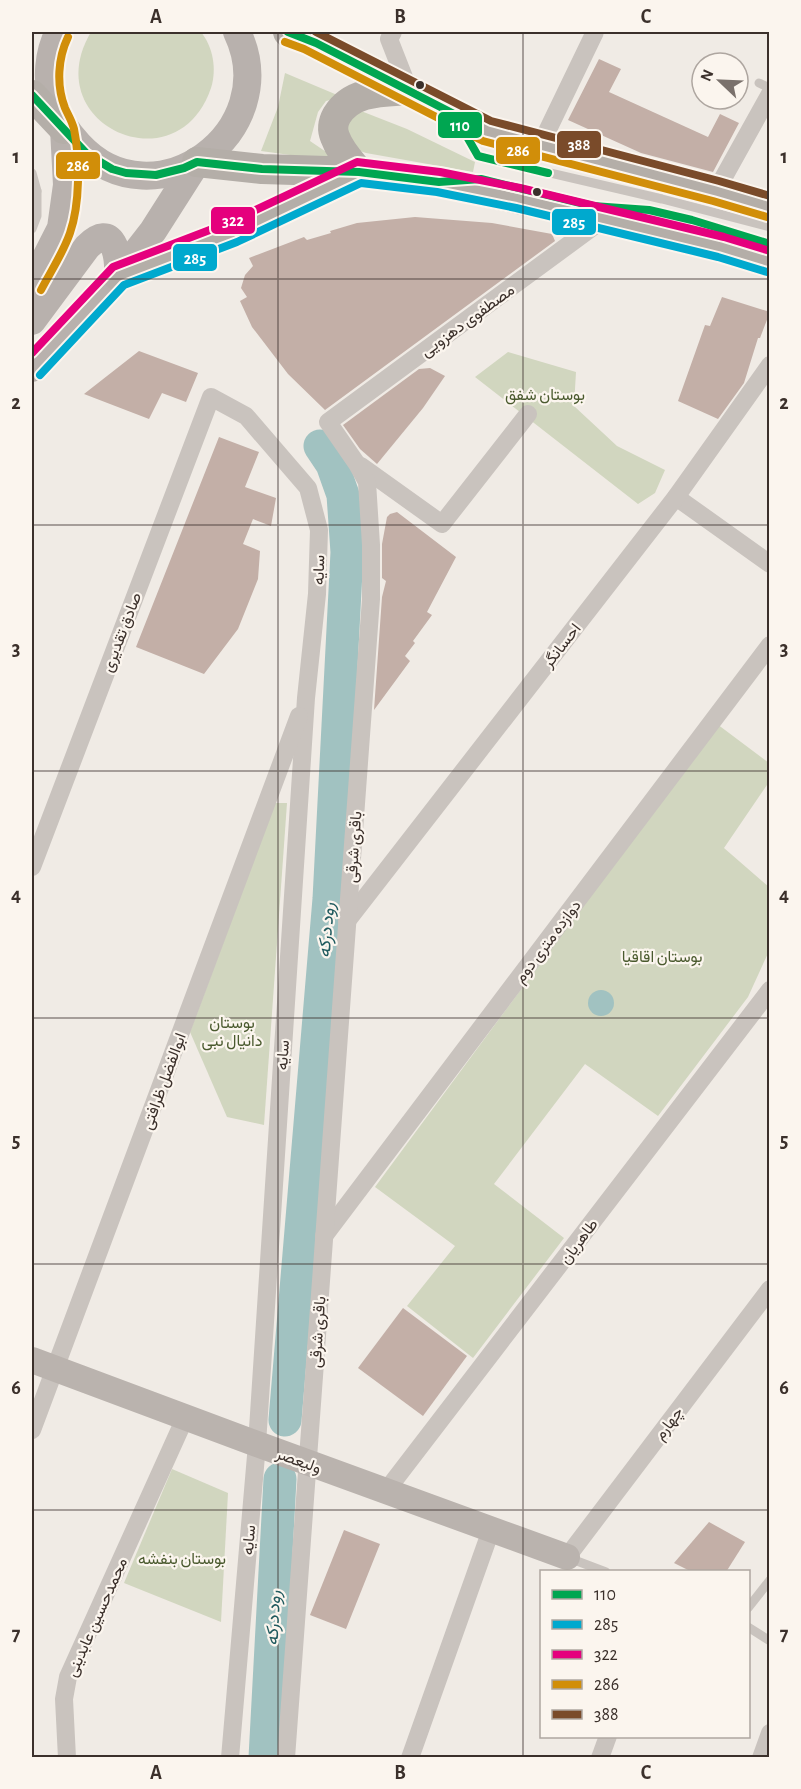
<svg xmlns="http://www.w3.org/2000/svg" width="801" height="1789" font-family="'Alegreya Sans',Vazirmatn,sans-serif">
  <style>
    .green { fill: #d1d6bf }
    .water { fill: #a1c2c1 }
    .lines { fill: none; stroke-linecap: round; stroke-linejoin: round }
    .river { stroke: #a1c2c1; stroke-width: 33 }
    .building { fill: #c3afa7 }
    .service { stroke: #c9c3be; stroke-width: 9 }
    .minor { stroke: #c9c3be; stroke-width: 18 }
    .secondary { stroke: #bab3ae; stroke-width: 26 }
    .primary { stroke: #b8b1ad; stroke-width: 28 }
    .trunk { stroke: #b4aea8; stroke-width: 30 }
    .bus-1-casing { stroke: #fbf5ee; stroke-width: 12 }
    .bus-2-casing { stroke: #fbf5ee; stroke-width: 12 }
    .bus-3-casing { stroke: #fbf5ee; stroke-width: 12 }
    .bus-4-casing { stroke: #fbf5ee; stroke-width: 12 }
    .bus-5-casing { stroke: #fbf5ee; stroke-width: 12 }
    .bus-1 { stroke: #00a651; stroke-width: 8 }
    .bus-2 { stroke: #00a9ce; stroke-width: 8 }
    .bus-3 { stroke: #e5007d; stroke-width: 8 }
    .bus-4 { stroke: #d18e09; stroke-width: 8 }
    .bus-5 { stroke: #7a4b2a; stroke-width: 8 }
    .grid { fill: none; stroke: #3b302b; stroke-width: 1.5; stroke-opacity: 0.55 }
    .bus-dot { fill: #3b302b; stroke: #fbf5ee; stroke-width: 2 }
    .labels { text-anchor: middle; stroke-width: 4.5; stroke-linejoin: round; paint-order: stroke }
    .street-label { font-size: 16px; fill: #3b302b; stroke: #fbf5ee }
    .park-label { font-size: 16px; fill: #4a5a2e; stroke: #fbf5ee }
    .water-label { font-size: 18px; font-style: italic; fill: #1f5a5e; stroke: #fbf5ee }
    .line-badge { stroke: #fbf5ee; stroke-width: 2 }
    .badge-label { font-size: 16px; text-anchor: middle; font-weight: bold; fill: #fff }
    .neatline { fill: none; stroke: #3b302b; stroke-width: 2 }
    .grid-label { font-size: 20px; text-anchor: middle; font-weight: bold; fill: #3b302b }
  </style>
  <rect width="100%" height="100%" fill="#f0ebe5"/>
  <!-- green -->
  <g class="green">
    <path d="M91,32H201C213,47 217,69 211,88C177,188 36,124 91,32Z"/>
    <polygon points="285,73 342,97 326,101 318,112 310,141 341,162 261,151 278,107"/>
    <polygon points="361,111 407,129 475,162 473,172 366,153 354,149 344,137 351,114"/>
    <polygon points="508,352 576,372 574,406 617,446 665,470 655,493 638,504 475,377"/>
    <polygon points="717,724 769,763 769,782 724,848 769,887 769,951 748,997 658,1116 585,1064 494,1184 564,1238 473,1358 407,1306 455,1246 375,1187"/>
    <polygon points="275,803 287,803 264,1125 227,1117 190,1032"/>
    <polygon points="172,1469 228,1493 221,1622 124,1583"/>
  </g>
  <!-- water -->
  <circle class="water" cx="601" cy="1003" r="13"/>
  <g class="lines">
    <!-- river -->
    <g class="river">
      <polyline points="285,1420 329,899 347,552 343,495 332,464 320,446"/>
      <polyline points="265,1758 280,1479"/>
    </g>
  </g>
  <!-- building -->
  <g class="building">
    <polygon points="599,59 621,69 609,92 708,137 720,114 739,123 713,172 641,153 568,120"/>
    <polygon points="415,217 492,223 552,234 555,241 325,410 288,374 252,327 240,301 247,297 241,288 245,275 253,266 249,258 304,237 307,240 331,233 330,231 357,223"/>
    <polygon points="722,297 770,312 760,338 758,338 744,383 718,419 678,401 705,325 710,326"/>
    <polygon points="139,351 198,373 186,402 162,393 149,419 84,394"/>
    <polygon points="430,368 445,376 423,408 377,464 360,449 343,425 419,369"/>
    <polygon points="219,437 259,452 245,487 276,498 271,526 253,519 243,544 260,551 258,579 238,629 204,674 136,647"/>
    <polygon points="397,512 456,557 427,612 432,615 413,641 415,643 405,656 410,661 374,710 382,597 386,581 382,578 382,544 387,517 390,514"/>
    <polygon points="403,1308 467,1356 423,1416 358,1368"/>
    <polygon points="709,1522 745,1542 726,1572 692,1572 674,1563"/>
    <polygon points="344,1530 380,1544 346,1629 310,1615"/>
  </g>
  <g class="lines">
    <!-- service -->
    <g class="service">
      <polyline points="759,83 770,88"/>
      <polyline points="461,127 478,156 662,199 770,227"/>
      <polyline points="32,173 37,191 35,196"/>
      <polyline points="618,208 649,210 692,220 770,244"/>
      <polyline points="32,229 37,216 37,191"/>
      <polyline points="569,1558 606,1572"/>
      <polyline points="748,1608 770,1580"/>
      <polyline points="748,1627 770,1641"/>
    </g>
    <!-- minor -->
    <g class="minor">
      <polyline points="393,32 389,39 409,90"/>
      <polyline points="540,146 595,32"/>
      <polyline points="716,191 770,94"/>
      <polyline points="361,466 442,524 528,414"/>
      <polyline points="676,497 770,564"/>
      <polyline points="32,867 211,397 246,416 308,488 319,530 317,594 306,698 257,1444 230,1758"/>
      <polyline points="347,921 676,497 770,365"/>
      <polyline points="324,1236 770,645"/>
      <polyline points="32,1430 299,716"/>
      <polyline points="386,1491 770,990"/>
      <polyline points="567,1557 770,1289"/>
      <polyline points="67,1758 64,1699 68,1677 185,1418"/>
      <polyline points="286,1758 371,599 371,545 367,482 357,464 328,422 605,218"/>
      <polyline points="410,1758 491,1530"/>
      <polyline points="600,1758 608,1736"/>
      <polyline points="761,1758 770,1733"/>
    </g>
    <!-- secondary -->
    <polyline class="secondary" points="32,1360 257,1444 567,1557"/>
    <!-- primary -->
    <g class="primary">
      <path d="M59,32C48,53 46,80 53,103C58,120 67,132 79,145C154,226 285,132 237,32"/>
      <polyline points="32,285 61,228 67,185 64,129"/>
      <path d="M32,321L87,247C113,220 119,255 118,276"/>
      <polyline points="32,368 118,276 153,231 197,162"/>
    </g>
    <!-- trunk -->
    <g class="trunk">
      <polyline points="288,32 308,39 409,90 487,131 716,191 770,207"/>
      <polyline points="32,95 64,129"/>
      <polyline points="197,162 262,169 359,172 439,182 605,218 721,247 770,262"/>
      <path d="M359,172C350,161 340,151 335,137C332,130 333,122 337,115C353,90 383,92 409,90"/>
      <polyline points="118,276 200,244 232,233 352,176"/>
    </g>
    <defs>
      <g id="bus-1">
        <polyline points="288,32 316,43 454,114 478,156 548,173"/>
        <polyline points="32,95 87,154 112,169 126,173 156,175 184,168 197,162 262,169 359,172 439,182 481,179 593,206 649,210 692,220 770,244"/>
      </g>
      <polyline id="bus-2" points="40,375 124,285 237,242 361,183 437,192 516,208 718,257 767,272"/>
      <polyline id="bus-3" points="32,353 113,267 228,223 357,162 440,172 520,188 724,237 770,251"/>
      <g id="bus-4">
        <polyline points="285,42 304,49 483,141 713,201 767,217"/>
        <path d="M41,290C51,271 63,253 70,233C80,204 80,159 74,129C72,121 68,115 65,108C56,85 58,58 68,37"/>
      </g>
      <polyline id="bus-5" points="316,32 491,121 719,181 770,196"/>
    </defs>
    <!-- bus-1 casing -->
    <use href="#bus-1" class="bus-1-casing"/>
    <!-- bus-2 casing -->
    <use href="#bus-2" class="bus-2-casing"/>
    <!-- bus-3 casing -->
    <use href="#bus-3" class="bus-3-casing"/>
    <!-- bus-4 casing -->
    <use href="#bus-4" class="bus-4-casing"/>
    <!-- bus-5 casing -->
    <use href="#bus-5" class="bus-5-casing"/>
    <!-- bus-1 -->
    <use href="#bus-1" class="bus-1"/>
    <!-- bus-2 -->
    <use href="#bus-2" class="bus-2"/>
    <!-- bus-3 -->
    <use href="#bus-3" class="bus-3"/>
    <!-- bus-4 -->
    <use href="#bus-4" class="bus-4"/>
    <!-- bus-5 -->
    <use href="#bus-5" class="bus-5"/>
  </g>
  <!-- grid -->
  <path class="grid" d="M278,32V1758M523,32V1758M32,279H770M32,525H770M32,771H770M32,1018H770M32,1264H770M32,1510H770"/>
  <!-- markers -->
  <g class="bus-dot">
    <circle cx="420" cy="85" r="5"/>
    <circle cx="537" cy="192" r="5"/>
  </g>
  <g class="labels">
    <!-- street labels -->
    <g class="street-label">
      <text transform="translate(467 320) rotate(-36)" y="6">مصطفوی دهزویی</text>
      <text transform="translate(318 570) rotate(-88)" y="6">سایه</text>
      <text transform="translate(121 632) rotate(-69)" y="6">صادق تقدیری</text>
      <text transform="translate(561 645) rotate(-52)" y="6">احسانگر</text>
      <text transform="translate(353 847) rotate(-86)" y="6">باقری شرقی</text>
      <text transform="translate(547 941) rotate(-53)" y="6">دوازده متری دوم</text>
      <text transform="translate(282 1055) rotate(-86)" y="6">سایه</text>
      <text transform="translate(163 1081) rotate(-70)" y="6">ابوالفضل ظرافتی</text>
      <text transform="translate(578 1241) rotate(-53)" y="6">طاهریان</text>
      <text transform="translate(317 1332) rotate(-86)" y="6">باقری شرقی</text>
      <text transform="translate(668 1423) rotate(-53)" y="6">چهارم</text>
      <text transform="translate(299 1460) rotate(20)" y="6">ولیعصر</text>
      <text transform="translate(248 1540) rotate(-85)" y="6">سایه</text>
      <text transform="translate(96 1617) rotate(-66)" y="6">محمدحسین عابدینی</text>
    </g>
    <!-- park labels -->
    <g class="park-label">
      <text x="545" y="400">بوستان شفق</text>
      <text x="662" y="962">بوستان اقاقیا</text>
      <text x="232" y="1028">بوستان<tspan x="232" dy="18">دانیال نبی</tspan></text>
      <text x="182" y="1564">بوستان بنفشه</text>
    </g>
    <!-- water labels -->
    <g class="water-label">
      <text transform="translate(326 930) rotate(-85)" y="6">رود درکه</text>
      <text transform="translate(273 1618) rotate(-87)" y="6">رود درکه</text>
    </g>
  </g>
  <g class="line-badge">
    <rect x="437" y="111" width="46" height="28" rx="6" fill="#00a651"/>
    <rect x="556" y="130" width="46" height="29" rx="6" fill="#7a4b2a"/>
    <rect x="495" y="136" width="46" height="29" rx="6" fill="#d18e09"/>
    <rect x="55" y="151" width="46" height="29" rx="6" fill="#d18e09"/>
    <rect x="210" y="206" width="46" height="29" rx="6" fill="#e5007d"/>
    <rect x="551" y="208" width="46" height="28" rx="6" fill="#00a9ce"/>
    <rect x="172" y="243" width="46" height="29" rx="6" fill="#00a9ce"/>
  </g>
  <g class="badge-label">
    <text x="460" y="131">110</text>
    <text x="579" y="150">388</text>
    <text x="518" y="156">286</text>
    <text x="78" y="171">286</text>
    <text x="233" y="226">322</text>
    <text x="574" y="228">285</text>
    <text x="195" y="264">285</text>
  </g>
  <!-- border -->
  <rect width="801" height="1789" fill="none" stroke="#fbf5ee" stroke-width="66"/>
  <!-- legend -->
  <rect x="540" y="1570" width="210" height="168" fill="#fbf5ee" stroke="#aea6a0" stroke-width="1.5"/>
  <rect x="552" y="1590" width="30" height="9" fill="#00a651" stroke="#aea6a0" stroke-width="1.5"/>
  <text x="594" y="1600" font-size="18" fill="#3b302b">110</text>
  <rect x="552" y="1620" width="30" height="9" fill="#00a9ce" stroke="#aea6a0" stroke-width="1.5"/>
  <text x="594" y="1630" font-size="18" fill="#3b302b">285</text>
  <rect x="552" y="1650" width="30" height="9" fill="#e5007d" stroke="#aea6a0" stroke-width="1.5"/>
  <text x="594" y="1660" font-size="18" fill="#3b302b">322</text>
  <rect x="552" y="1680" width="30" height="9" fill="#d18e09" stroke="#aea6a0" stroke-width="1.5"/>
  <text x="594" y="1690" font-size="18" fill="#3b302b">286</text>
  <rect x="552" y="1710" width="30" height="9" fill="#7a4b2a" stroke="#aea6a0" stroke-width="1.5"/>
  <text x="594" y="1720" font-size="18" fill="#3b302b">388</text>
  <!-- north arrow -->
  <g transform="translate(720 81) rotate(293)"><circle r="28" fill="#fbf5ee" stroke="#aea6a0" stroke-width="1.5"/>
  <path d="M0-4.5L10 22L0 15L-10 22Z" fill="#7a716c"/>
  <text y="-9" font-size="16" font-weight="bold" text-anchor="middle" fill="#3b302b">N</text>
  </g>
  <rect x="33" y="33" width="735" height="1723" class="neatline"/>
  <g class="grid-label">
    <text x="156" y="23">A</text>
    <text x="400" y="23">B</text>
    <text x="646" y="23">C</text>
    <text x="16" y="163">1</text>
    <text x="784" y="163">1</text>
    <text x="16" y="409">2</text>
    <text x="784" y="409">2</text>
    <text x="16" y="655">3</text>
    <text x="784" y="655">3</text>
    <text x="16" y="901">4</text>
    <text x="784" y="901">4</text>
    <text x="16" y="1147">5</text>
    <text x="784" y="1147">5</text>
    <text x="16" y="1394">6</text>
    <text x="784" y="1394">6</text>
    <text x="16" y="1640">7</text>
    <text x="784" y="1640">7</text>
    <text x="156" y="1779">A</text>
    <text x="400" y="1779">B</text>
    <text x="646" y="1779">C</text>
  </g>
</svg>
